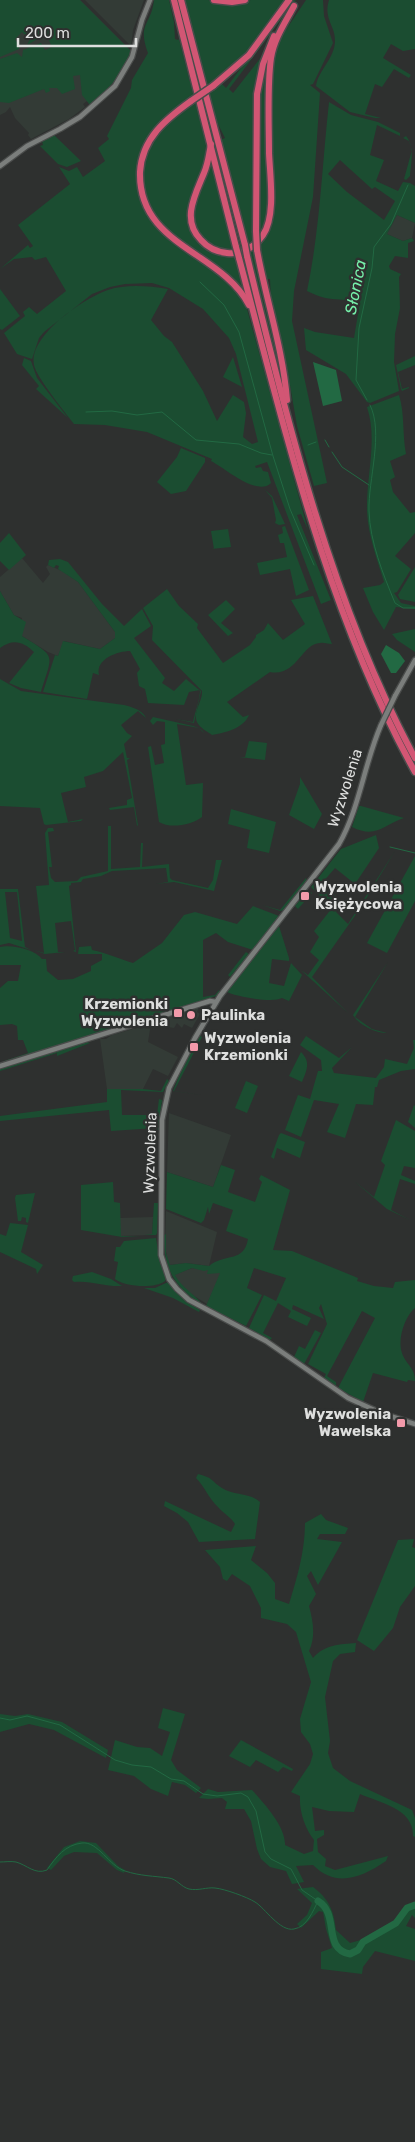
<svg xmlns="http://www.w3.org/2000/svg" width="415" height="2142" font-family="Rubik,sans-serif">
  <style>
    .built { fill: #333b36 }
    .green { fill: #1b4d31; fill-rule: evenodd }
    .water { fill: #226943 }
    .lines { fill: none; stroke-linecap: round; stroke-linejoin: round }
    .stream { stroke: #226943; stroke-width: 1 }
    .river { stroke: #226943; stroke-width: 7 }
    .tertiary-casing { stroke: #4a4c4b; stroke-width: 7 }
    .motorway-casing { stroke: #4a4c4b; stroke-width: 9 }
    .tertiary { stroke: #7b7e7c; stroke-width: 4.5 }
    .motorway { stroke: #d25674; stroke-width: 6 }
    .tertiary-bridge-casing { stroke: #4a4c4b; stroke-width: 7; stroke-linecap: butt }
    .motorway-bridge-casing { stroke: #4a4c4b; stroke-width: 9; stroke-linecap: butt }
    .tertiary-bridge { stroke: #7b7e7c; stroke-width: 4.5 }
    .motorway-bridge { stroke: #d25674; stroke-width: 6 }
    .poi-dot { fill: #f39aaa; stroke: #2e302f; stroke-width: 2 }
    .labels { text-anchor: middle; stroke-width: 5; stroke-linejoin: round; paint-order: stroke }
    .street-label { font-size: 15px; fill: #dedfde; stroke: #2e302f }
    .poi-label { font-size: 15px; font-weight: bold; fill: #dedfde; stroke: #2e302f; text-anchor: start }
    .water-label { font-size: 16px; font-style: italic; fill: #76f0aa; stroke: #2e302f }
  </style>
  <rect width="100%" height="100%" fill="#2e302f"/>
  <!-- built -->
  <g class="built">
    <polygon points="80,0 131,51 128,59 114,82 94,102 89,104 87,101 83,104 85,107 69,119 31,139 28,135 29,133 15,118 10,107 6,112 0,115 0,52 8,34"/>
    <polygon points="85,0 144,0 133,30 131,46"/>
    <polygon points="397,215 415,223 412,238 403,241 387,234"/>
    <polygon points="22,558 43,583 50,574 46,567 48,565 62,571 78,582 115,632 115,638 100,649 64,641 58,656 48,652 22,636 22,618 14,615 0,591 0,577"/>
    <polygon points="199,1007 197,1012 200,1014 192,1028 184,1024 182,1028 177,1023 174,1028 162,1026 162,1020"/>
    <polygon points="151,1023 148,1042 178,1057 168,1076 153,1069 143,1089 107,1089 100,1039 106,1039 112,1035 143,1026 147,1027"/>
    <polygon points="169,1113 231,1135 213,1187 167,1172"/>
    <polygon points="166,1211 217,1232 209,1266 187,1263 169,1265 165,1247"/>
    <polygon points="153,1217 152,1235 120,1236 120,1218"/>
    <polygon points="192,1268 208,1270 208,1273 221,1273 207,1304 191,1294 181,1285 174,1275"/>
  </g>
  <!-- green -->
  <g class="green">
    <path d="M0,0H80L131,51C123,73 108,91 90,105L82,95L80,75L73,76L75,89L62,94L57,88H49L50,91L46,93L44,89L9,103L0,102V59L17,53L22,57L23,50L41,43L45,50L52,47L46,34L27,45L30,39L22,32L15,39L19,46V49L0,57Z"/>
    <path d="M154,0H169L174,22L175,39L178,40L179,39L206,144L205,163L194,189L193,233L199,242L208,250L234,255L245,293C237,286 230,276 221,269C206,257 188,249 174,236C143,211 130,161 160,128C167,121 176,115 183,108L182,104L161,120L146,142L138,177L152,220L232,284L247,309L308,530L301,514L297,515L331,600L321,604L267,462L255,466L256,468L261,467L263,471L268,472L271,483C257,497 225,468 211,461L212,459L147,432L105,425L74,424C65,412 36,377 34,365C28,336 84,298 108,290C127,284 148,286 168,289L151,320L164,336L172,342L203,391L217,421L233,395L244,402L246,413L243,437L252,444L258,442L236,354L229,338L203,309L169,288L152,283L125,284L110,287L92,294L44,332L39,338L32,359L17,354L4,333L25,316L23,312L29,307L37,314L66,291L46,257L35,260L32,257L14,259L0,269L28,245L30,248L33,246L18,225L70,184L59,167L69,171L77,167L83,177L105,161L98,148L109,139L107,136L131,88L132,80L148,53C137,23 151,26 154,0Z"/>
    <path d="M184,0H208L235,4L251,0H285L222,84L226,88L292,0H296L229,89L233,93L262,56L254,90L252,192L253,234L258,186L260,92L262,77L268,59L267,215C266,221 265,228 261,233C239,267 196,249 193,212L210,158L233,247L247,243L220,140L225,138L216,120Z"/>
    <polygon points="306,0 323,0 324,16 333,43 313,84 310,85 320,93 313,197 294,291 292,321 327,483 314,486 297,426 286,362 271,300 270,279 265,279 260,241 268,230 271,71 277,43"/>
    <path d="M329,0H415V49L403,51L391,44L383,58L411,75L409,78L394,69L382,87L375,84L365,114L381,118H375L350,112L316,86C318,71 334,59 335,42C336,26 323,19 329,0Z"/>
    <path d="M329,102L351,115L378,122L400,133V136L377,125L370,155L384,160L376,181L398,191L403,182L410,183L415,186V223L397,215L387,234L403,241L412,238L414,241L408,243V258L395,256L389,266L390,269L401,274L399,277L400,308L395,334L394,362L399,391L370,403L367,402L346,374L306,350L304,328L315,332L354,338L359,308C352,298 342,300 332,299C323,298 315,295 307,291C320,229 322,166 329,102ZM340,160L372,189L375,187L395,201L384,220L347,192L328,174Z"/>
    <polygon points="54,135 55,136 81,161 67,167 58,164 40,146 43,145 42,141"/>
    <path d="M406,136C415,147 411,162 410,176L406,180L404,179L412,150L409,141L403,138Z"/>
    <polygon points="254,247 263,299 281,370 282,382 249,251"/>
    <polygon points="0,289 20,316 2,330 0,329"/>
    <polygon points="415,356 415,365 398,372 402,389 409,387 409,388 402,391 401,389 396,365"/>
    <polygon points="233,357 242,387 223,377"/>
    <polygon points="24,358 31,361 37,378 68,418 36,389 39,386 22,365"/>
    <path d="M399,395C405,414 402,434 406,454L390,461L395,477L390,480L393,492L410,513L415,512V533L395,556L411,569L397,592L394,593L401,603L415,606V609L396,607L384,630L373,612L363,588L380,585L384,582C377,559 368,535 367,511C366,477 378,440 367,407Z"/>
    <polygon points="181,448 205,458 205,462 186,491 171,494 157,482 177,457"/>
    <polygon points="265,490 272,496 285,524 279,525 275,523 276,520 272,498"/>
    <polygon points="285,526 309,590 296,596 290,569 260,575 257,563 287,557 284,543 280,543 278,535 283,533 282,527"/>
    <polygon points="228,529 231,547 211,549 214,549 211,531"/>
    <polygon points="9,533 26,555 9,570 0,561 0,543"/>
    <path d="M60,559L68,562L102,604L124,626L142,609L151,626L134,638L165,678L162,683L174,691L186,679L198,689L201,691L194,723L176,719L193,722C195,712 200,699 200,690L189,692L184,705L148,703L145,689L139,686L137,673L140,669L130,651C118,651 95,659 99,675L93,673L87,699L43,692L55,655L58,656L63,641L100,649L115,638V632L78,582L58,569L59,566L56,565L54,568L48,565L49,560Z"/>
    <polygon points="415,567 415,602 400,599 398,595"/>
    <path d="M167,589L179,606L198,624L197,628L223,663L250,645L256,637V635L264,630L268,623L283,640L305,624L291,600L313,596L332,644C328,644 324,642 320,643C301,644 297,677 270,672L227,702L243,717L249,715C244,728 225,733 212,735C208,732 202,729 199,725C190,715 203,702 202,691L152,640L153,626L143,608Z"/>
    <path d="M0,591L14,615L26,622L22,636C57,658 53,653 41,692L21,688L9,683L34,652C24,642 13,638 0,648Z"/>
    <polygon points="226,600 235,609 221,623 233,633 228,636 208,615"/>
    <polygon points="415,629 415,652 397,640 392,634"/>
    <path d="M0,679L21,691L124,705C132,707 143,710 146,718L138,711L121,725L127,733L132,736L124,744L127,758H130L127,760L138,825L137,826L106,822L137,826L134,807L110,810L109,808L127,805V800L132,798L123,752L103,771L84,777L86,787L61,793L68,822L83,819L81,821L46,825L44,824L40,808L0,806Z"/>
    <path d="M153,717L193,726C197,727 202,729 204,733L199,728L177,724L186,785L203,783L202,817C192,825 170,829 159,822L148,747L151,746L155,765L164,763L161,745L165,744V722L157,721L153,725L150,721Z"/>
    <polygon points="249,741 267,743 265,760 240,757 245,757"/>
    <polygon points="300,777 322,814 314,829 289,815 300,784"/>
    <path d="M359,806H361L404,818C383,825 376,839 352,827Z"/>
    <polygon points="231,809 276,822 269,853 247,848 250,830 228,824"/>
    <polygon points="108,826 111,826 111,869 140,867 141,843 143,843 142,867 169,864 170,878 172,880 208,888 213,880 216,860 222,860 214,891 174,882 156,884 168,882 166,868 112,871 101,876 83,879 81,882 71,883 71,885 69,886 76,952 73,951 75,950 71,921 55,923 58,952 65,952 45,954 34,950 44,953 36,886 49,885 45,833 48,828 53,828 54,831 48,832 52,867 49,867 51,878 55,882 77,881 81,877 108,871"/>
    <polygon points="376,835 379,848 355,884 335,868 322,883 340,900 341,906 336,912 348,924 395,851 361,907 312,977 348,1013 301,970 308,975 319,960 310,952 319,937 314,931 332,908 311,887 341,849"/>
    <polygon points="415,856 415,901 387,953 367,943"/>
    <polygon points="306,878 307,881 285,910 280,911 262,905 280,910"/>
    <path d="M0,889H18L25,947L31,950L9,943L0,945ZM5,892H17L22,941L10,938Z"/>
    <polygon points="308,890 312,893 298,909 295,906"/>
    <path d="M253,906L279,916L253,950L228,942L216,933L203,940V997L215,995L219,990L220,992L216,996L3,1063L4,1061L28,1053L23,1040H18L17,1026L12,1024L0,1025V988L8,981H18L21,965H0V947C11,944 35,949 42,959H46L47,971L58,980L73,979L91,971V966L102,960V954H78L79,947L91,946L92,950C107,953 120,959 133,963L162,943L184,915L195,912L237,924Z"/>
    <path d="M279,926L289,958V961L272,959L269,983L284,986L291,963L302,975L289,1001L282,998C273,1003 237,997 227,992Z"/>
    <polygon points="246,952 249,954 248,956 230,977 228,975"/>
    <path d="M388,962L355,1017L372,1029L387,1033C375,1033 359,1025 353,1015Z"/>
    <polygon points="200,1036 202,1037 174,1091 202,1095 173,1091 181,1071"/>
    <polygon points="306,1036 339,1058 352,1047 332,1068 334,1073 376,1078 384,1067 385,1059 407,1064 414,1048 413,1040 415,1040 415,1069 401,1071 379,1080 377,1087 375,1087 373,1105 356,1104 345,1138 327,1132 339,1104 314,1100 301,1137 285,1130 298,1095 310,1099 318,1071 322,1071 321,1060 300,1045"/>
    <polygon points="87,1042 90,1043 57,1056 57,1053 0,1071 0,1069"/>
    <path d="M301,1052C311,1062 307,1070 302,1082L289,1076Z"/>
    <polygon points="167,1079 169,1081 163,1092 121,1090 122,1115 157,1115 159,1099 162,1100 158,1131 156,1128 111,1131 109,1110 0,1121 0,1116 107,1102 107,1089 143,1089 161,1091"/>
    <polygon points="246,1081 258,1086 247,1113 235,1108"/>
    <polygon points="414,1105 415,1106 415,1128 408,1122"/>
    <polygon points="396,1120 415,1131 415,1168 404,1166 401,1175 415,1181 415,1184 400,1179 391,1210 410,1220 387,1209 354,1181 374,1197 385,1165 381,1161"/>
    <polygon points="281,1133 305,1142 300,1158 277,1148 274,1159 271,1157 279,1135"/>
    <path d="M221,1165L235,1170L228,1192L255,1202L262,1182L259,1179L261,1175L290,1190L273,1250L292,1251L358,1278L357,1281L374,1286L393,1288L395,1282L415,1280V1308C405,1316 397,1339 402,1353C406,1365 415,1367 415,1381L408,1380L407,1382L373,1373L363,1402L338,1388L375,1318L362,1311L327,1376L336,1382V1387L324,1378L326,1374L308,1364L327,1324L321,1304L319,1308L324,1319L293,1305L292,1309L311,1318L307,1326L288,1317L291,1311L278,1303L263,1333L272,1338L270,1340L249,1328L264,1295L276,1301L286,1278L254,1268L247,1288L262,1295L246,1326L206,1306L220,1273L207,1274L208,1270L204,1271L192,1268L175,1275C182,1288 197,1296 202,1304C174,1289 163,1266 164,1235L166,1234V1253L170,1265L186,1263L209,1266C225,1253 244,1263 248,1239L226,1231L233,1210L213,1203L209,1214L208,1207L204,1220L201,1223L166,1209L167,1172L213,1187Z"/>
    <polygon points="113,1182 114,1202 120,1203 121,1236 140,1237 122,1237 81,1230 81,1185"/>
    <polygon points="35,1193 28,1223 43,1224 28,1223 26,1222 26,1218 22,1217 21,1221 18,1221 15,1198 16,1195"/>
    <polygon points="154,1203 158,1203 157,1233 156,1235 145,1235 152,1234"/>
    <polygon points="10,1223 28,1225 21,1252 43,1265 37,1274 36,1269 0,1252 0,1234 6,1236"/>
    <path d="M156,1238L160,1263L166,1278L165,1281C155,1289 125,1287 115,1279L118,1262L114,1261L116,1247H120L124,1241Z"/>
    <path d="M92,1272L111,1279L122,1286C105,1287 91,1280 74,1282L72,1280L73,1276Z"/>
    <polygon points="168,1282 181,1297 200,1310 199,1312 173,1298 144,1288 155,1288"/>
    <polygon points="315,1330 321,1333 304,1364 294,1357 299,1346 305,1349"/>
    <path d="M198,1474C214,1478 211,1481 222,1488C234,1496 249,1492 260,1502L255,1539L199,1542L188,1522L177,1513L164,1506L165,1501L231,1532L235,1524C231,1517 223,1513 218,1507C209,1499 205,1487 196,1478Z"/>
    <path d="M321,1514L326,1520L348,1528L345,1534H320L317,1539L342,1542L318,1585L311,1571L307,1576L316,1594L309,1606C313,1621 316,1636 309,1651L313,1658C324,1645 340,1644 356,1643L355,1652L340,1654L333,1661L325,1697L330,1741L328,1753L333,1768L350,1781L412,1810L415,1818V1837L413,1836C414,1809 381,1803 360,1794L354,1812L329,1811L312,1807L315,1831L324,1830V1835L317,1839L318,1852L326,1859L325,1866L335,1870L388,1856L386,1861C361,1878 336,1888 313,1865L296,1866L304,1882L292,1884L286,1871L270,1867L261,1859L257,1849L251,1821L244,1809H225L227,1802L222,1798L208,1799L199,1798L208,1789L218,1792L252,1790C264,1803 286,1827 285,1845L304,1854L313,1851L314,1840C305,1829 299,1811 300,1796L291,1792L310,1764L313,1754L310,1744L301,1732L300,1719L311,1682L296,1632L287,1624L261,1618V1608L250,1586L232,1574L227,1581L223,1579L220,1567L205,1550L256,1546L251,1560L267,1573L275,1583V1599L289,1604C297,1578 305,1551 305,1523Z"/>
    <polygon points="414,1539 412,1547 415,1548 415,1586 400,1607 393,1628 374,1651 357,1640 398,1540"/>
    <polygon points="163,1708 185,1714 171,1760 177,1770 201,1788 196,1793 185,1785 172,1782 168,1796 151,1789 134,1776 108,1770 115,1740 137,1747 150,1748 162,1756 170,1732 158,1728"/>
    <polygon points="0,1714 15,1716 28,1714 62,1722 108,1750 106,1758 54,1730 29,1724 0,1732"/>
    <polygon points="241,1740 293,1769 292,1771 283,1767 278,1772 256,1760 250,1767 229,1756"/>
    <polygon points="80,1841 96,1843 118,1866 125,1870 124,1873 117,1870 97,1853 74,1852 64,1856 51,1870 47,1868 64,1847"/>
    <path d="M313,1887C329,1899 334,1911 336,1930L350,1943C364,1940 384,1931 395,1920C405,1911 400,1909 415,1903V1918L412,1915L406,1926L415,1929V1961L375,1951L363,1967L362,1974L321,1969V1952L332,1948L326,1929L323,1912L319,1911L301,1928L297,1924L307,1915L312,1903L297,1889Z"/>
  </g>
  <!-- water -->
  <g class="water">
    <polygon points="313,362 336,370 342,401 323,406"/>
    <polygon points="386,645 399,653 405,661 396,673 391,673 381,654"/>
  </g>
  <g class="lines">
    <!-- stream -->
    <g class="stream">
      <polyline points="200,282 224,305 239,332 273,456 290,509 314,565"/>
      <polyline points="367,400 356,380 359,328 372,268 374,247 391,224 408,185"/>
      <path d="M370,405C384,433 368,480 369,511C370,542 383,574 395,603L403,608H415"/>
      <polyline points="86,412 112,411 137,415 162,412 196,440 239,444 261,453 272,455"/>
      <polyline points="325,440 329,447"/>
      <polyline points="308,445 316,442"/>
      <polyline points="332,452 342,467 369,485"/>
      <polyline points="390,847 415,853"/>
      <path d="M0,1718L10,1720L27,1716L60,1725L115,1760L132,1765L151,1767L171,1779L184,1781L203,1794L217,1796L241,1793L248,1797L256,1811L265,1852L271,1859L291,1869L302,1890L318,1901C313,1911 307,1927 294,1929C280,1932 265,1908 255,1902C247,1897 225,1889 215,1888C207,1887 198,1891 189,1889C181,1887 177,1879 169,1878C154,1876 140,1876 125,1871C109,1866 98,1841 82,1843C65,1845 56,1857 47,1870C35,1875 27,1865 16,1862C11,1861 5,1862 0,1862"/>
    </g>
    <!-- river -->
    <path class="river" d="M318,1901C340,1914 322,1949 350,1954L358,1950L363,1942L396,1923L407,1908L415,1905"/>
    <defs>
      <g id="tertiary">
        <polyline points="0,166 27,146 60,129 80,117 115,86 132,57 142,20 150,0"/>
        <polyline points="395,696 415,660"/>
        <path d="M381,725C364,764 360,807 339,844L220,996L195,1038L169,1088L162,1120L161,1255L169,1279L177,1289L189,1300L266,1341L348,1398L381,1413L415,1424"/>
        <polyline points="0,1066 184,1009 210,1001 216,1002"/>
      </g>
      <g id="motorway">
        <polyline points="174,0 236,247"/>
        <polyline points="181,0 245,245"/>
        <polyline points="214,0 232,2 245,0"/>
        <polyline points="213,86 249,55 289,0"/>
        <path d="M191,101C166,119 142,138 140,172C138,246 221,251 249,305"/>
        <path d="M211,144C209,154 208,164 204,173C195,195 181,220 201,240C208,248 217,252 227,253C242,255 255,247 263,235C276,216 270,176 269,153C269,124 267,86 271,58C274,39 285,23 294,6"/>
        <polyline points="256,231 257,94 263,64 274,36"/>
        <path d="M257,250C266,300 283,349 287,400"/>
        <path d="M247,256C287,423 333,607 415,758"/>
        <path d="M239,258C286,434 327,612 415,772"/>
      </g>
    </defs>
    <!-- tertiary casing -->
    <use href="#tertiary" class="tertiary-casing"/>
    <!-- motorway casing -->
    <use href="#motorway" class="motorway-casing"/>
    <!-- tertiary -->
    <use href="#tertiary" class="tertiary"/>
    <!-- motorway -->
    <use href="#motorway" class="motorway"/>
    <defs>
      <polyline id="tertiary-bridge" points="381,725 395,696"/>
      <g id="motorway-bridge">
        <polyline points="191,101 213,86"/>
        <polyline points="256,231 257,250"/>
        <polyline points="245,245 247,256"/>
        <polyline points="236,247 239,258"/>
      </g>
    </defs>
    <!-- tertiary-bridge casing -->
    <use href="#tertiary-bridge" class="tertiary-bridge-casing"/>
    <!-- motorway-bridge casing -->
    <use href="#motorway-bridge" class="motorway-bridge-casing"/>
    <!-- tertiary-bridge -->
    <use href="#tertiary-bridge" class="tertiary-bridge"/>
    <!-- motorway-bridge -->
    <use href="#motorway-bridge" class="motorway-bridge"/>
  </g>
  <!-- markers -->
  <g class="poi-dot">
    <rect x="300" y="891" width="10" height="10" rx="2.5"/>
    <rect x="173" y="1008" width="10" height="10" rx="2.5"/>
    <circle cx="191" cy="1015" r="5"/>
    <rect x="189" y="1042" width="10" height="10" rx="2.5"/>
    <rect x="396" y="1418" width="10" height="10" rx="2.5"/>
  </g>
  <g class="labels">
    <!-- street labels -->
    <g class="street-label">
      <text transform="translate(345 788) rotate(-72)" y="5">Wyzwolenia</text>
      <text transform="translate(150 1153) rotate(-88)" y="5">Wyzwolenia</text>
    </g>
    <!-- poi labels -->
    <g class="poi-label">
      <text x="315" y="892">Wyzwolenia<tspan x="315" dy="17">Księżycowa</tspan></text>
      <text x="168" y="1009" text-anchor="end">Krzemionki<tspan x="168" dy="17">Wyzwolenia</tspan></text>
      <text x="201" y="1020">Paulinka</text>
      <text x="204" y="1043">Wyzwolenia<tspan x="204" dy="17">Krzemionki</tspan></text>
      <text x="391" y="1419" text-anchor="end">Wyzwolenia<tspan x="391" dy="17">Wawelska</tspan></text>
    </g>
    <!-- water labels -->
    <g class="water-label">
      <text transform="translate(355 287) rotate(-79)" y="6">Słonica</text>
    </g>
  </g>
  <!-- scale -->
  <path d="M18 38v8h118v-8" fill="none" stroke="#dedfde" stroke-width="2.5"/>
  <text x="25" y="38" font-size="15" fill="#dedfde" stroke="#2e302f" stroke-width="4" paint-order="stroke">200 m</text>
</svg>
